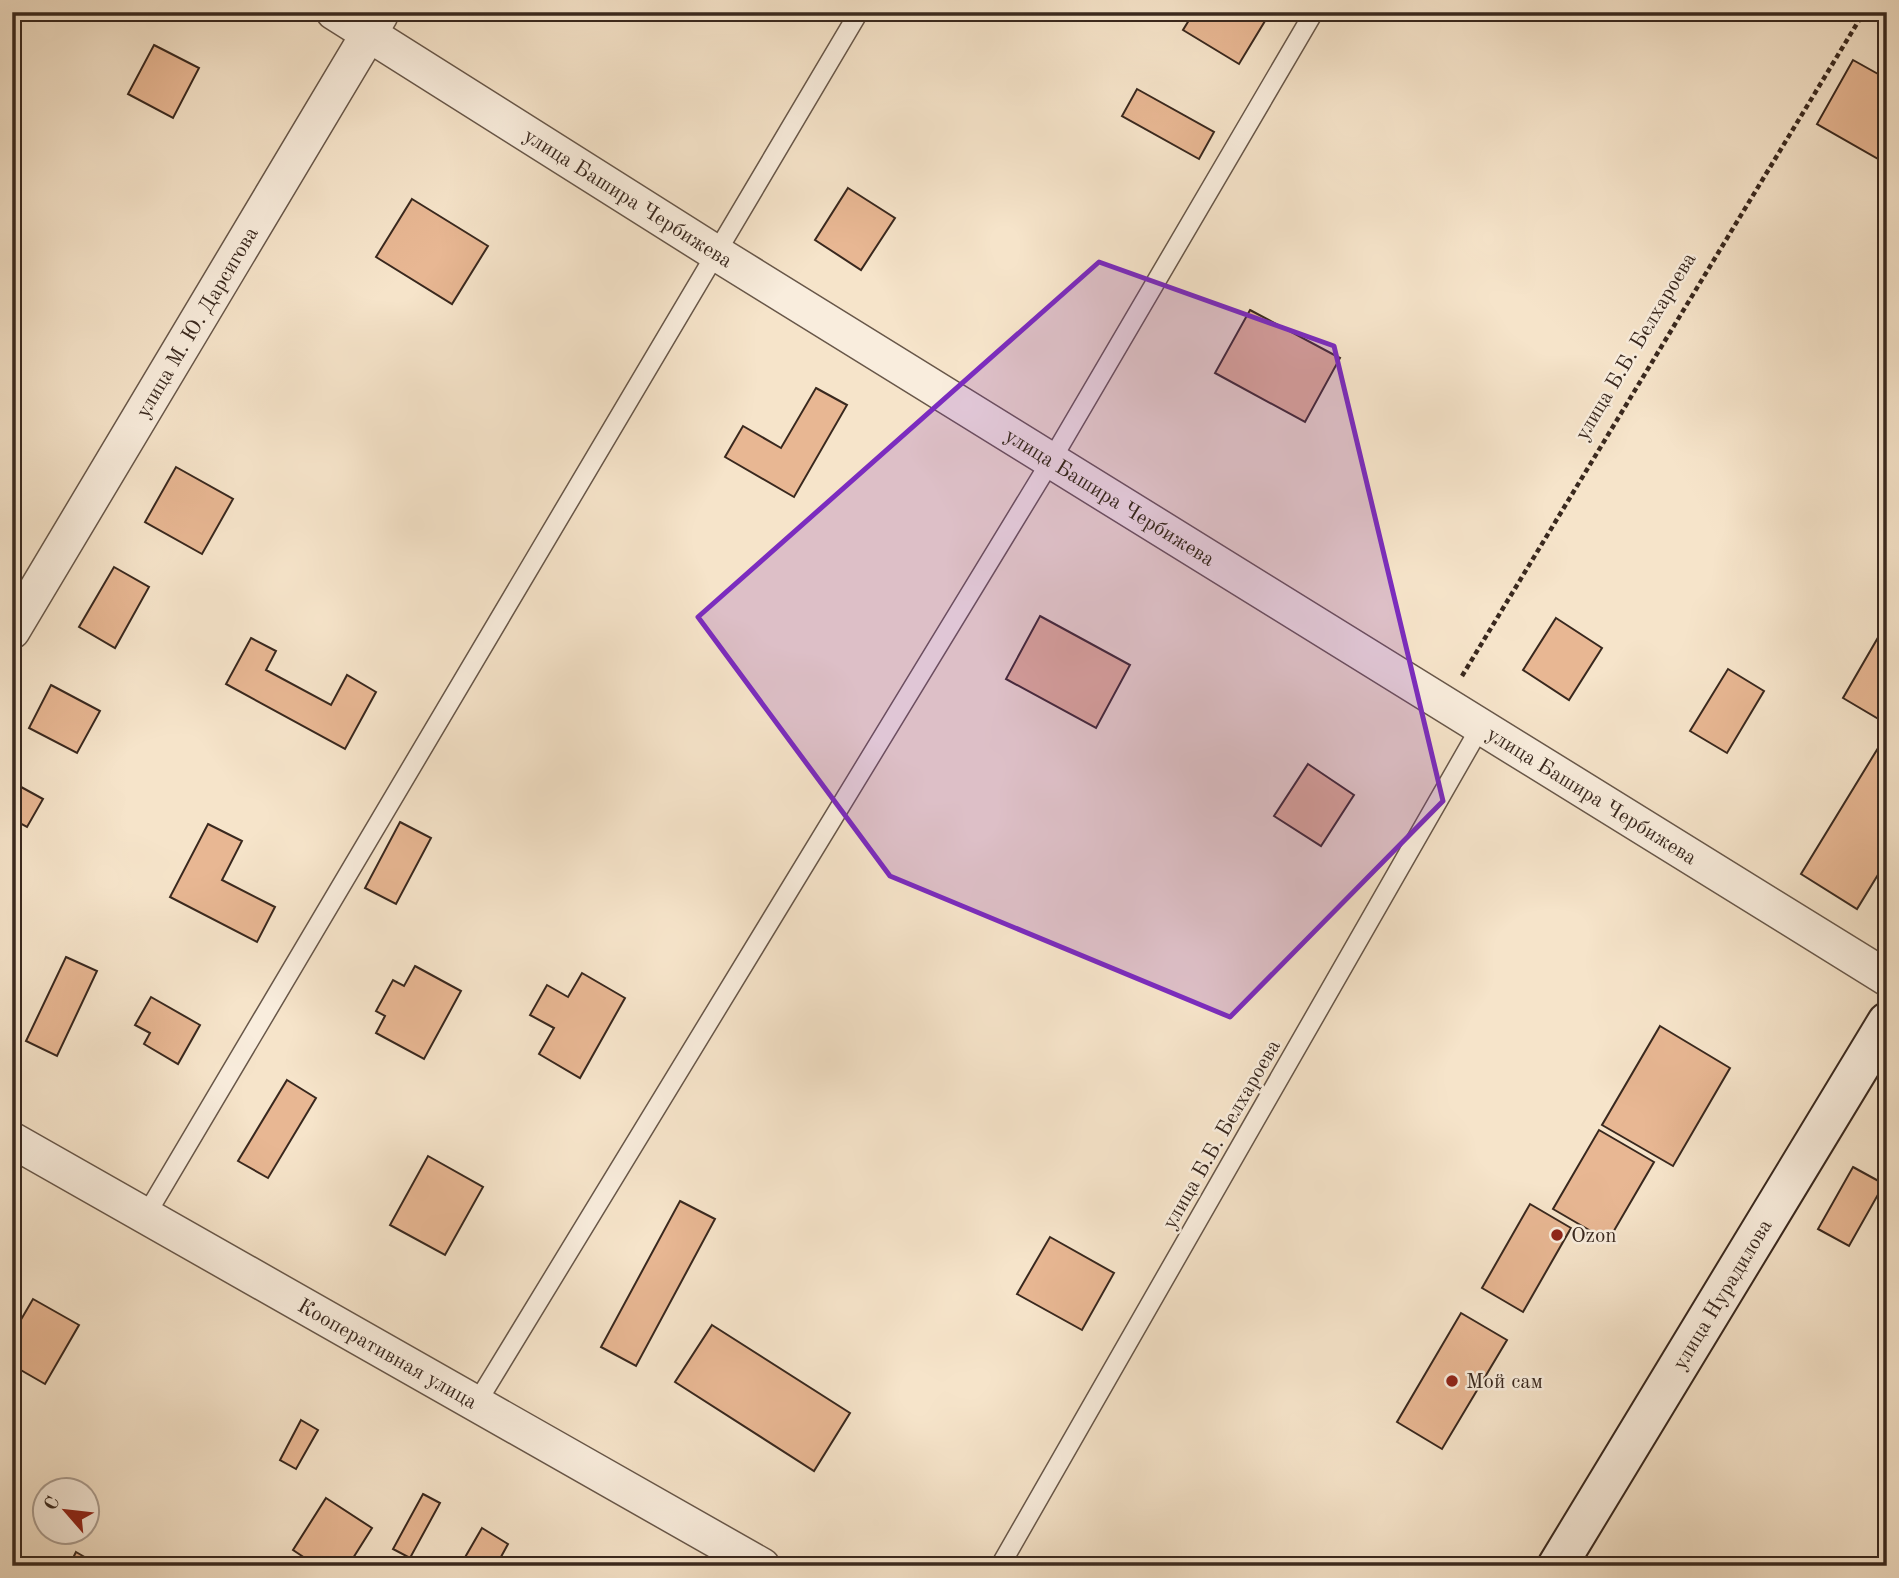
<svg xmlns="http://www.w3.org/2000/svg" width="1899" height="1578" font-family="'Old Standard TT',serif">
  <style>
    .building { fill: #e8b793; stroke: #39281e; stroke-width: 2 }
    .lines { fill: none; stroke-linecap: round; stroke-linejoin: round }
    .lane-casing { stroke: #685749; stroke-width: 21 }
    .street-casing { stroke: #685749; stroke-width: 38 }
    .secondary-casing { stroke: #39281e; stroke-width: 42 }
    .path { stroke: #39281e; stroke-width: 4.5; stroke-dasharray: 5 3.5; stroke-linecap: butt }
    .lane { stroke: #f9eddd; stroke-width: 18 }
    .street { stroke: #f9eddd; stroke-width: 35 }
    .secondary { stroke: #f9eddd; stroke-width: 38 }
    .marked { fill: #7b2cbf; fill-opacity: 0.2; stroke: #7b2cbf; stroke-width: 5; stroke-linejoin: round }
    .poi-dot { fill: #8f2418; stroke: #f9eddd; stroke-width: 2.5 }
    .labels { text-anchor: middle; stroke-width: 5; stroke-linejoin: round; paint-order: stroke }
    .street-label { font-size: 21px; fill: #39281e; stroke: #f9eddd }
    .poi-label { font-size: 21px; fill: #39281e; stroke: #f9eddd; text-anchor: start }
  </style>
  <rect width="100%" height="100%" fill="#f6e4ca"/>
  <filter id="stains"><feTurbulence type="fractalNoise" baseFrequency=".00286" numOctaves="4"/><feColorMatrix values="0 0 0 0 .2 0 0 0 0 .09 0 0 0 0 .02 0 0 0 .5 -.17"/></filter>
  <radialGradient id="worn" r=".72"><stop offset=".6" stop-color="#630" stop-opacity="0"/><stop offset="1" stop-color="#630" stop-opacity=".3"/></radialGradient>
  <!-- building -->
  <g class="building">
    <polygon points="1194,12 1261,12 1268,16 1239,64 1183,30"/>
    <polygon points="154,45 199,68 173,118 128,94"/>
    <polygon points="1853,60 1887,79 1887,164 1817,124"/>
    <polygon points="1137,89 1214,132 1199,159 1122,116"/>
    <polygon points="848,188 895,218 861,270 815,240"/>
    <polygon points="412,199 488,246 452,304 376,257"/>
    <polygon points="1250,310 1340,358 1305,422 1215,373"/>
    <polygon points="816,388 847,405 794,497 725,457 743,426 781,448"/>
    <polygon points="176,467 233,499 202,554 145,522"/>
    <polygon points="114,567 149,587 115,648 79,627"/>
    <polygon points="1040,616 1130,665 1096,728 1006,679"/>
    <polygon points="1556,618 1602,648 1569,700 1523,670"/>
    <polygon points="1887,622 1887,724 1843,698"/>
    <polygon points="251,638 276,651 266,670 331,705 347,675 376,692 345,749 226,684"/>
    <polygon points="1728,669 1764,691 1727,753 1690,731"/>
    <polygon points="51,685 100,711 77,753 29,728"/>
    <polygon points="1886,735 1887,860 1857,909 1801,874"/>
    <polygon points="1308,764 1354,795 1321,846 1274,816"/>
    <polygon points="12,782 43,799 27,827 12,819"/>
    <polygon points="400,822 431,838 396,904 365,888"/>
    <polygon points="208,824 242,841 222,880 275,907 257,942 170,897"/>
    <polygon points="66,957 97,971 57,1056 26,1041"/>
    <polygon points="415,966 461,991 424,1059 376,1033 385,1016 376,1011 393,980 404,986"/>
    <polygon points="582,973 625,998 580,1078 539,1054 554,1028 530,1015 547,985 568,997"/>
    <polygon points="151,997 200,1025 178,1064 144,1044 150,1033 135,1025"/>
    <polygon points="1660,1026 1730,1068 1673,1166 1602,1125"/>
    <polygon points="287,1080 316,1098 268,1178 238,1161"/>
    <polygon points="1599,1130 1654,1162 1608,1241 1553,1209"/>
    <polygon points="428,1156 483,1187 445,1255 390,1225"/>
    <polygon points="1853,1167 1884,1184 1849,1246 1818,1229"/>
    <polygon points="680,1201 715,1219 636,1366 601,1347"/>
    <polygon points="1530,1204 1571,1228 1523,1312 1482,1288"/>
    <polygon points="1050,1237 1114,1273 1082,1330 1017,1294"/>
    <polygon points="33,1299 79,1325 45,1384 12,1365 12,1335"/>
    <polygon points="1461,1313 1507,1340 1442,1449 1397,1422"/>
    <polygon points="712,1325 850,1413 814,1471 675,1382"/>
    <polygon points="301,1420 318,1430 296,1469 280,1460"/>
    <polygon points="423,1494 440,1503 410,1558 393,1549"/>
    <polygon points="326,1498 372,1528 348,1566 317,1566 293,1550"/>
    <polygon points="482,1528 508,1544 496,1566 460,1566"/>
    <polygon points="76,1552 100,1566 69,1566"/>
  </g>
  <g class="lines">
    <defs>
      <g id="lane">
        <polyline points="146,1215 859,12"/>
        <polyline points="476,1404 1052,459 1314,12"/>
        <polyline points="1000,1566 1481,726"/>
      </g>
      <g id="street">
        <path id="s1" d="M334,12L716,253L1887,978"/>
        <path id="s2" d="M12,631L380,15"/>
        <path id="s3" d="M12,1140L762,1566"/>
      </g>
      <g id="secondary">
        <path id="s4" d="M1557,1566L1887,1022"/>
      </g>
    </defs>
    <!-- lane casing -->
    <use href="#lane" class="lane-casing"/>
    <!-- street casing -->
    <use href="#street" class="street-casing"/>
    <!-- secondary casing -->
    <use href="#secondary" class="secondary-casing"/>
    <!-- path -->
    <polyline class="path" points="1462,676 1864,12"/>
    <!-- lane -->
    <use href="#lane" class="lane"/>
    <!-- street -->
    <use href="#street" class="street"/>
    <!-- secondary -->
    <use href="#secondary" class="secondary"/>
  </g>
  <!-- marked area -->
  <path class="marked" d="M1099,262L1334,346L1443,801L1230,1017L890,876L698,617Z"/>
  <!-- markers -->
  <g class="poi-dot">
    <circle cx="1557" cy="1235" r="7"/>
    <circle cx="1452" cy="1381" r="7"/>
  </g>
  <g class="labels">
    <!-- street labels -->
    <g class="street-label">
      <text dy="7" stroke="none"><textPath href="#s1" startOffset="348">улица Башира Чербижева</textPath></text>
      <text dy="7" stroke="none"><textPath href="#s2" startOffset="360">улица М. Ю. Дарсигова</textPath></text>
      <text transform="translate(1635 346) rotate(-59)" y="7">улица Б.Б. Белхароева</text>
      <text dy="7" stroke="none"><textPath href="#s1" startOffset="915">улица Башира Чербижева</textPath></text>
      <text dy="7" stroke="none"><textPath href="#s1" startOffset="1482">улица Башира Чербижева</textPath></text>
      <text transform="translate(1221 1134) rotate(-60)" y="7">улица Б.Б. Белхароева</text>
      <text dy="7" stroke="none"><textPath href="#s4" startOffset="318">улица Нурадилова</textPath></text>
      <text dy="7" stroke="none"><textPath href="#s3" startOffset="432">Кооперативная улица</textPath></text>
    </g>
    <!-- poi labels -->
    <g class="poi-label">
      <text x="1571" y="1242">Ozon</text>
      <text x="1466" y="1388">Мой сам</text>
    </g>
  </g>
  <!-- margin -->
  <rect width="1899" height="1578" fill="none" stroke="#f6e4ca" stroke-width="42"/>
  <rect x="14" y="14" width="1871" height="1550" fill="none" stroke="#39281e" stroke-width="3.5"/>
  <rect x="21" y="21" width="1857" height="1536" fill="none" stroke="#39281e" stroke-width="2"/>
  <!-- north arrow -->
  <g transform="translate(66 1511) rotate(298)"><circle r="33" fill="#f9eddd" stroke="#ac9e91" stroke-width="2"/>
  <path d="M0-5L12 26L0 18L-12 26Z" fill="#8f2418"/>
  <text y="-10" font-size="19" font-weight="bold" text-anchor="middle" fill="#39281e">С</text>
  </g>
  <rect width="100%" height="100%" filter="url(#stains)"/>
  <rect width="100%" height="100%" fill="url(#worn)"/>
</svg>
